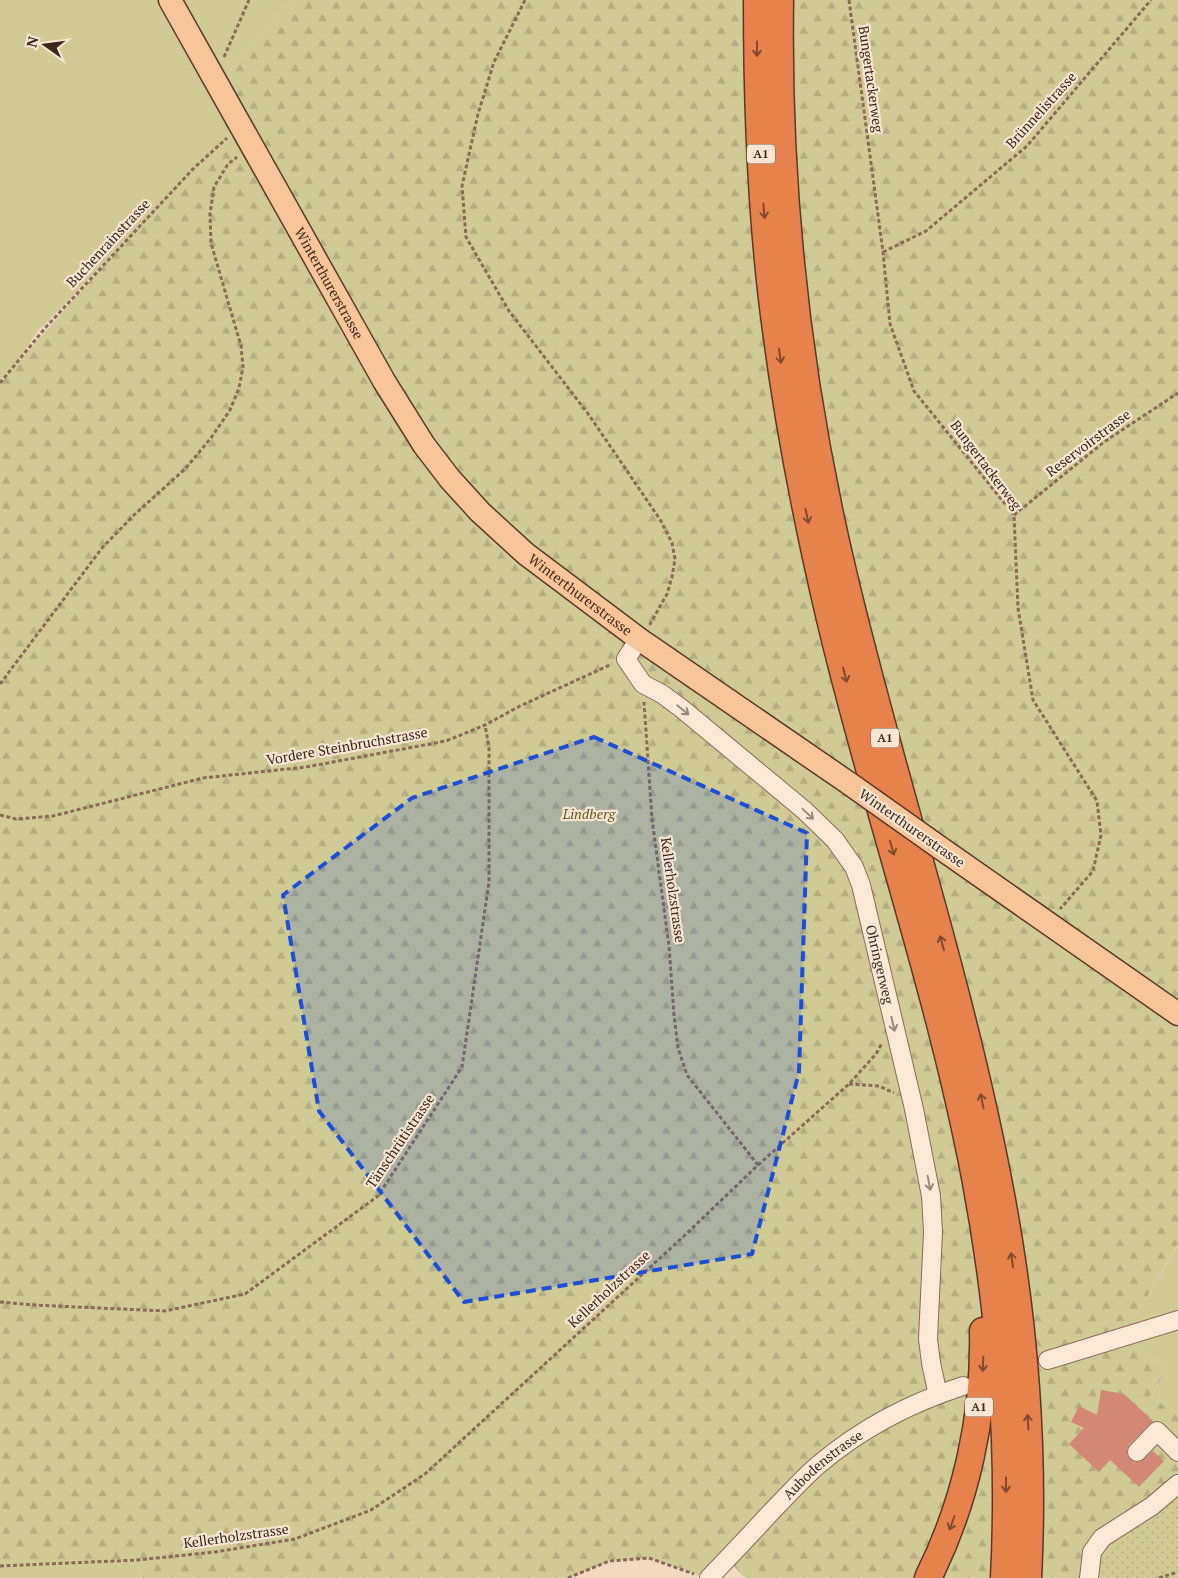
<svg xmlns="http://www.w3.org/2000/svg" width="1178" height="1578" font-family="'PT Serif',serif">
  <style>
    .green { fill: #d0cb95 }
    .forest { fill: url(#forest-firs) }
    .garden { fill: url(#garden-dots) }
    .building { fill: #d28875 }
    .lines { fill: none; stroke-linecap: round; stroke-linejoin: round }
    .minor-casing { stroke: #8c6857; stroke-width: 20 }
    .major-casing { stroke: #5a382c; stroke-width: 25 }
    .highway-casing { stroke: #5a382c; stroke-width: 29 }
    .path { stroke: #8c6857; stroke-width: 3; stroke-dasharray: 4 2.5; stroke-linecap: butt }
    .minor { stroke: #fbe8d6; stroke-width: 18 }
    .major { stroke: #f7c597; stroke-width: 22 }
    .highway { stroke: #e7824c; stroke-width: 26 }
    .major-bridge-casing { stroke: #5a382c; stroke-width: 25; stroke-linecap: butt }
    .major-bridge { stroke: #f7c597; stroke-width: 22 }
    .oneway { stroke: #804a30 }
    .oneway2 { stroke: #9b867a }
    .marked { fill: #1d4ed8; fill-opacity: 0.2; stroke: #1d4ed8; stroke-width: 4; stroke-dasharray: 10 6; stroke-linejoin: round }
    .labels { text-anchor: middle; stroke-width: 4.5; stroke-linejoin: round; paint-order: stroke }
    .shield { fill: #f8e5d2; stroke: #745f53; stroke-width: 1 }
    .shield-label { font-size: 12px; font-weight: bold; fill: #3b251d }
    .street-label { font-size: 14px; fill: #3b251d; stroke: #f8e5d2 }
    .park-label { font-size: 14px; font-style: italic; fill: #575922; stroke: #f8e5d2 }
  </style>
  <defs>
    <pattern id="forest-firs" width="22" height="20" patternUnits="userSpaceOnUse" patternTransform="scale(1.25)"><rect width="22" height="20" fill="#d0cb95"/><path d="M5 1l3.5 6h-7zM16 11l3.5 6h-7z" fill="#b4ae80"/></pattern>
    <pattern id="garden-dots" width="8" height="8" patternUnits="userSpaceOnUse" patternTransform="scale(1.25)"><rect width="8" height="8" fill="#d0cb95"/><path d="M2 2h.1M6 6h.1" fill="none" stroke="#b4ae80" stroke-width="1.8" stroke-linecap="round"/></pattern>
  </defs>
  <rect width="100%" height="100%" fill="#f1d9c2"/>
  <!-- green -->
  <g class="green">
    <polygon points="0,0 293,0 273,20 231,69 215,80 241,127 193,169 113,255 37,332 17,363 0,381"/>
    <polygon points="1178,1245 1178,1413 1150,1397 1167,1368 1138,1348 1130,1326"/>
    <polygon points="137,1560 141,1578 0,1578 0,1566"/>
  </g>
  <!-- forest -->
  <polygon class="forest" points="293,0 1178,0 1178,1244 1130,1326 1138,1348 1167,1368 1150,1397 1178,1413 1178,1494 1099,1552 1099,1578 745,1578 727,1559 702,1578 689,1571 649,1558 609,1561 568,1578 141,1578 137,1560 0,1566 0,383 113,255 193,169 241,127 215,80 231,69 273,20"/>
  <!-- garden -->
  <polygon class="garden" points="1178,1494 1178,1578 1099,1578 1099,1552"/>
  <!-- building -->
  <polygon class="building" points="1101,1390 1124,1394 1153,1421 1129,1445 1127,1450 1127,1455 1134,1462 1140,1462 1153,1451 1164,1461 1139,1487 1110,1460 1099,1472 1069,1444 1084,1428 1071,1422 1079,1406 1097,1415"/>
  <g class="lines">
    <defs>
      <g id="minor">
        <path id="s1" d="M639,639L626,659L643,684L662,694L681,708L804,810L835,840L854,867L861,885L914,1109L931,1196L933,1232L928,1339L931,1363L938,1395"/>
        <polyline points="1048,1360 1178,1320"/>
        <polyline points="1137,1452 1157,1431 1178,1452"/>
        <path id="s2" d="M709,1578C731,1555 753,1532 774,1509C788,1495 802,1479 817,1466C859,1430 910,1403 963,1386"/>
        <polyline points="1089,1578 1092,1552 1102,1538 1152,1506 1178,1484"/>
      </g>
      <g id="major">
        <path id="s3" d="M170,0L384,381L424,445L450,479L480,512L526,554L639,639L850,784"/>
        <polyline points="939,847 1178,1014"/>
      </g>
      <g id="highway">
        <path d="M757,0C757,110 761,221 776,330C789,429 808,526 831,623C875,808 939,989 975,1177C1000,1309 1011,1443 1004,1578"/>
        <path d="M780,0C777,190 798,382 842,568C889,769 956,966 996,1169C1023,1303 1035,1441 1028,1578"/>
        <path d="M928,1578C966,1502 985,1416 983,1331"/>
      </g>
    </defs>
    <!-- minor casing -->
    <use href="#minor" class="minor-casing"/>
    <!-- major casing -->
    <use href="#major" class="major-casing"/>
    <!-- highway casing -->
    <use href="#highway" class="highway-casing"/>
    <!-- path -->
    <g class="path">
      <polyline points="525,0 494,62 478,114 462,186 466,237 509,311 589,415 661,521 672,543 675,559 672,577 667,594 649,626"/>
      <polyline points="849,0 883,252 890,324 914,391 1014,515 1018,608 1033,700 1097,801 1101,835 1093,871 1060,909"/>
      <polyline points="224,57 249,0"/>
      <polyline points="883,252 926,231 1027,146 1151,0"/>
      <polyline points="0,383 46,327 193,169 227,138"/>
      <polyline points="1014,515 1104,442 1178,393"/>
      <polyline points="0,684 102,548 134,515 185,469 211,438 230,410 239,388 243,367 241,346 211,243 210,214 214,187 228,164 237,157"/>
      <polyline points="0,815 16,819 53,816 203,778 306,767 446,741 485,725 520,706 612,664"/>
      <polyline points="849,1084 879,1086 894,1093"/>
      <polyline points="758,1165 849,1084 876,1054 882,1043"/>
      <polyline points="0,1302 34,1305 165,1311 245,1294 378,1196 462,1067 489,882 489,747 485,725"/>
      <polyline points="0,1566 137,1560 215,1552 295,1539 371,1510 425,1474 684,1236 758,1165 687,1075 678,1048 674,1015 669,946 652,819 644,702"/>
      <polyline points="568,1578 609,1561 649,1558 694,1574"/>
      <polyline points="1159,1578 1178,1572"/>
    </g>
    <!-- minor -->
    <use href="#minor" class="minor"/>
    <!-- major -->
    <use href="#major" class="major"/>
    <!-- highway -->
    <use href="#highway" class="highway"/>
    <defs>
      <polyline id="major-bridge" points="850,784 939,847"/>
    </defs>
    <!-- major-bridge casing -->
    <use href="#major-bridge" class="major-bridge-casing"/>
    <!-- major-bridge -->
    <use href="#major-bridge" class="major-bridge"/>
  </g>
  <!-- one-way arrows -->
  <defs><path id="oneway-shaft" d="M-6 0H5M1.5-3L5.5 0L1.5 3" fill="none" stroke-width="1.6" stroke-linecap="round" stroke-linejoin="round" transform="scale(1.25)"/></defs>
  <g class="oneway">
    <use href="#oneway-shaft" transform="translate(757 49) rotate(90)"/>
    <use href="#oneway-shaft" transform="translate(764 211) rotate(85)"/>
    <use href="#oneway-shaft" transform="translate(780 356) rotate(82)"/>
    <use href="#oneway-shaft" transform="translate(807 516) rotate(78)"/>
    <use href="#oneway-shaft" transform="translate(845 675) rotate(75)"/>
    <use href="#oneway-shaft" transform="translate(892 848) rotate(74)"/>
    <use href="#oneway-shaft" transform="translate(942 943) rotate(-105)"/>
    <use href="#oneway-shaft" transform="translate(982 1101) rotate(-102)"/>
    <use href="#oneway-shaft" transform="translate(1012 1260) rotate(-98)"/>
    <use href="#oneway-shaft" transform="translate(983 1364) rotate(92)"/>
    <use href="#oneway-shaft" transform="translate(1028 1422) rotate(-93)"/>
    <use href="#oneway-shaft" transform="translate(1006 1485) rotate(90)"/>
    <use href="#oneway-shaft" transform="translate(952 1523) rotate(110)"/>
  </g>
  <g class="oneway2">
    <use href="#oneway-shaft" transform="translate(683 710) rotate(39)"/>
    <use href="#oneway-shaft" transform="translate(808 814) rotate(43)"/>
    <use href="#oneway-shaft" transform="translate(893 1024) rotate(77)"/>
    <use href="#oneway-shaft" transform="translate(929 1183) rotate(79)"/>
  </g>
  <!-- marked area -->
  <path class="marked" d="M594,737L807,833L799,1072L752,1254L464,1302L319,1111L283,895L412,798Z"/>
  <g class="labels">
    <!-- shield labels -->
    <g class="shield">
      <rect x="747" y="144.5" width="28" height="19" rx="4"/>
      <rect x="871" y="728.5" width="28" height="19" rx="4"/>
      <rect x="965" y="1397.5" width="28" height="19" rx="4"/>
    </g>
    <g class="shield-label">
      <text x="761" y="158">A1</text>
      <text x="885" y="742">A1</text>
      <text x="979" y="1411">A1</text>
    </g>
    <!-- street labels -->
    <g class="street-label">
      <text transform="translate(871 79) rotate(82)" y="5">Bungertackerweg</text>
      <text transform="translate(1041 110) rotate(-48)" y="5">Brünnelistrasse</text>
      <text transform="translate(108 243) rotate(-47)" y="5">Buchenrainstrasse</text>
      <text dy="5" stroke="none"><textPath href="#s3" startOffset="325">Winterthurerstrasse</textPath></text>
      <text transform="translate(1088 443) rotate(-37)" y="5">Reservoirstrasse</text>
      <text transform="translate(986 465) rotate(53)" y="5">Bungertackerweg</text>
      <text dy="5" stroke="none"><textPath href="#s3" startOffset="730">Winterthurerstrasse</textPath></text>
      <text transform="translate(347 746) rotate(-10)" y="5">Vordere Steinbruchstrasse</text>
      <text transform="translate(912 828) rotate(35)" y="5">Winterthurerstrasse</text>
      <text transform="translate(673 890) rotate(82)" y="5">Kellerholzstrasse</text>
      <text dy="5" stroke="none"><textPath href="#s1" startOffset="436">Ohringerweg</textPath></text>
      <text transform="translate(400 1141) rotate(-56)" y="5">Tänschrütistrasse</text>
      <text transform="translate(609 1289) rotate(-43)" y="5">Kellerholzstrasse</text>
      <text dy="5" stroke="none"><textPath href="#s2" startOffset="161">Aubodenstrasse</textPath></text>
      <text transform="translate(236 1536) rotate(-8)" y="5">Kellerholzstrasse</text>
    </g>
    <!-- park labels -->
    <g class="park-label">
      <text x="589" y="819">Lindberg</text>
    </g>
  </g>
  <!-- north arrow -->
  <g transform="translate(45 45) rotate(284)" stroke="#f8e5d2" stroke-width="4" paint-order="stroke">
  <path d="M0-4L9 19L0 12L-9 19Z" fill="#3b251d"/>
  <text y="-8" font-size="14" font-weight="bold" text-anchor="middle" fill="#3b251d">N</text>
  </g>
</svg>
